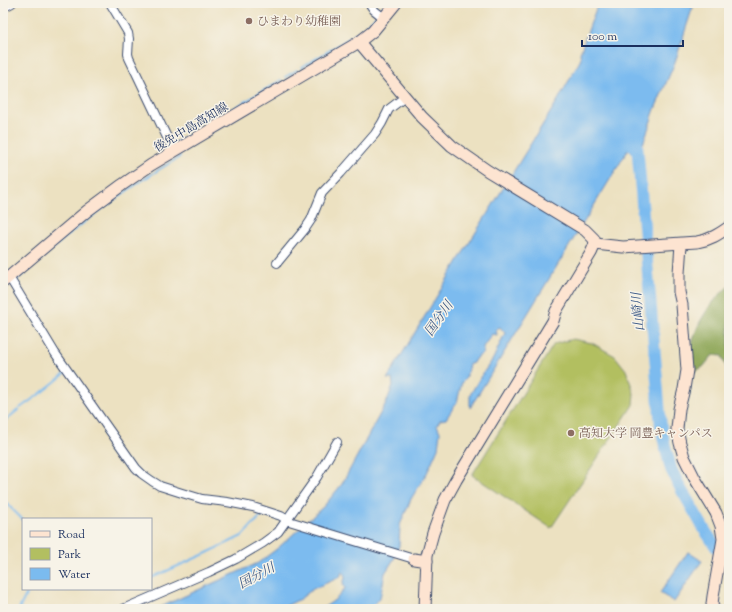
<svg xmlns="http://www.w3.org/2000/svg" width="732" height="612" font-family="'Sorts Mill Goudy','Noto Serif JP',serif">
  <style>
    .green { fill: #b2bf61; stroke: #667760 }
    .forest { fill: #8da657; stroke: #546a5a }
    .water { fill: #7bbbef; stroke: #4b75a6 }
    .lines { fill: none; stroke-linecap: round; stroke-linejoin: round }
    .stream { stroke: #7bbbef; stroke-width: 2 }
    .river { stroke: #7bbbef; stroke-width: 12 }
    .street-casing { stroke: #3a4a6d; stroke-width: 10 }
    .secondary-casing { stroke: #3a4a6d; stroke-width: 13 }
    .street { stroke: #fff; stroke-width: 8 }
    .secondary { stroke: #fde4d1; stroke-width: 11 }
    .education-dot { fill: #8d6e63; stroke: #f7f3e8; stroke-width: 1.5 }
    .labels { text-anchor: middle; stroke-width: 3; stroke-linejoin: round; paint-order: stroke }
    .education-label { font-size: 12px; fill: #785e54; stroke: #f7f3e8; text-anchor: start }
    .street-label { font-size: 12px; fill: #1b2f5e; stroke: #f7f3e8 }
    .water-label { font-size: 13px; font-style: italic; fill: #335282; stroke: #f7f3e8 }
  </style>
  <rect width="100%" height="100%" fill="#f7f3e8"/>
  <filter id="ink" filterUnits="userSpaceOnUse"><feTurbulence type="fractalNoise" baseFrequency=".025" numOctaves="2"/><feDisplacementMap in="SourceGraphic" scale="8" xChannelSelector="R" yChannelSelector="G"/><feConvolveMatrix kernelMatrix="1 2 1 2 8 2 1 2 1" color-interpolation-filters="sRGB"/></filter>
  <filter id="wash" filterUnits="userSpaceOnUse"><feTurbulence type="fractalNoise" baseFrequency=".012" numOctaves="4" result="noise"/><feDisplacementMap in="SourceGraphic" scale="16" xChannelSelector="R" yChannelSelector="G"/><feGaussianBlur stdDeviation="0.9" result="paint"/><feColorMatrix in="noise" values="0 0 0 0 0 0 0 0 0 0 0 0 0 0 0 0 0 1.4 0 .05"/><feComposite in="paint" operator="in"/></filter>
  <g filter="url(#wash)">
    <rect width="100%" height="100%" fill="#ece1c1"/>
    <!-- green -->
    <polygon class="green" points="573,339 592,343 615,356 626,370 634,393 633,405 551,528 472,475 554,344"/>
    <!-- forest -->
    <path class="forest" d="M729,286V375L722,356L713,355L703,367L694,372C693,367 691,362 691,357C691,329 709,303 729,286Z"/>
    <!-- water -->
    <g class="water">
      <path d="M598,3H694L675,62L655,109L643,144L632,152L628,150L470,408V395L481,376L493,359L505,333L500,327L496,329L497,335L492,334L483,347V353L475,359L473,363L469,364L466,378L462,382L457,402L446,419L440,420L437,425L440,432L438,448L427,473L411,499L400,525L399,546L394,559L385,573L380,598L369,609H321C331,603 339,598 345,588L343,584L345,578V574L342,572L340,577L313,589L300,599L280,609H156L258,563L278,548L299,529L324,506L342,484L387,401L393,385L392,379H387L458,261L558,100L581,59L580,53Z"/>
      <polygon points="688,552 702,561 674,602 660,593"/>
    </g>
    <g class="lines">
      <!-- stream -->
      <g class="stream">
        <polyline points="381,10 387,3"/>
        <polyline points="302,67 353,36 366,27 376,16"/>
        <polyline points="285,77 297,70"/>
        <polyline points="200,129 281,80"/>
        <polyline points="175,144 175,143 195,132"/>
        <path d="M16,283L15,281C65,235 119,193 178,158L180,156"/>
        <polyline points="20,408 41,393 67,372"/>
        <polyline points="3,422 18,410"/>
        <polyline points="3,500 23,520"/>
        <polyline points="151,578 207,553 242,536 261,516 262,517"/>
        <polyline points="19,609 29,589"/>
      </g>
      <!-- river -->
      <g class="river">
        <polyline points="636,132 661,427 665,446 671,469 681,489 706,532 716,547"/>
        <polyline points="725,556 729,560"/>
      </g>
    </g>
  </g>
  <g filter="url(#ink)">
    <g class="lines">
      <defs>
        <g id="street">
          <polyline points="110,3 128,33 129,39 128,54 129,58 174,152"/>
          <polyline points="369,3 374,10 384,18"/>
          <polyline points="3,8 12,3"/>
          <polyline points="277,263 305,229 311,220 322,193 341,173 375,134 382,123 389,109 405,97"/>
          <polyline points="9,277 55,353 136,468 142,474 152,481 160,486 182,493 202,499 227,502 253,507 281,516 289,521 414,559"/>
          <polyline points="123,609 209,572 236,559 263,543 278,532 317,477 337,442"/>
        </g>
        <g id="secondary">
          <polyline points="359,42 422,117 452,146 488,171 585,230 594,239 595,244 591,253 556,311 553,321 456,480 445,500 433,533 427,555 425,609"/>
          <path d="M595,244L623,247L697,242C710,240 719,234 729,227"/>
          <polyline points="681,244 679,273 679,292 682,305 687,370 684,389 679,409 677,429 680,443 684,457 694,477 716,513 721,526 723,539 713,596 712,604 714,609"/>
          <polyline points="3,282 87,211 122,185 151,165 359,42 373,31 396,3"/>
          <polyline points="414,559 427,561"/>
        </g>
      </defs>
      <!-- street casing -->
      <use href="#street" class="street-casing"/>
      <!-- secondary casing -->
      <use href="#secondary" class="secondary-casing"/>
      <!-- street -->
      <use href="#street" class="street"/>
      <!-- secondary -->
      <use href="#secondary" class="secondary"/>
    </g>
  </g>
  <!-- markers -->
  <g class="education-dot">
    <circle cx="249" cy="21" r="4"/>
    <circle cx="571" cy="433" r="4"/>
  </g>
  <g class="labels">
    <!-- education labels -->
    <g class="education-label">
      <text x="257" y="25">ひまわり幼稚園</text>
      <text x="579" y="437">高知大学 岡豊キャンパス</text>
    </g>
    <!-- street labels -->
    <g class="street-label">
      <text transform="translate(191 127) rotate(-31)" y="4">後免中島高知線</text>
    </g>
    <!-- water labels -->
    <g class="water-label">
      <text transform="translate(637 312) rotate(-95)" y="5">山崎川</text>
      <text transform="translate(438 318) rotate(-55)" y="5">国分川</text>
      <text transform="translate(256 575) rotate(-28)" y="5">国分川</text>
    </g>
  </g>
  <!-- margin -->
  <rect width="732" height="612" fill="none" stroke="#f7f3e8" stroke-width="16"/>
  <!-- legend -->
  <rect x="22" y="518" width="130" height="72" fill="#f7f3e8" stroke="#9fa5b1"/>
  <rect x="30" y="531" width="20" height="6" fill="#fde4d1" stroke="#9fa5b1"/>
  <text x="58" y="538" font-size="12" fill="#1b2f5e">Road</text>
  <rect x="30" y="548" width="20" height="12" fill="#b2bf61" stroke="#9fa5b1"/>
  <text x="58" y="558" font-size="12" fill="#1b2f5e">Park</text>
  <rect x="30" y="568" width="20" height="12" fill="#7bbbef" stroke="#9fa5b1"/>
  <text x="58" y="578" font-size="12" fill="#1b2f5e">Water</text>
  <!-- scale -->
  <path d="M582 40v6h101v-6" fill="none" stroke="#1b2f5e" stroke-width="2"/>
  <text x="588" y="40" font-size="12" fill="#1b2f5e" stroke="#f7f3e8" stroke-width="3" paint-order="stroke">100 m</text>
</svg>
